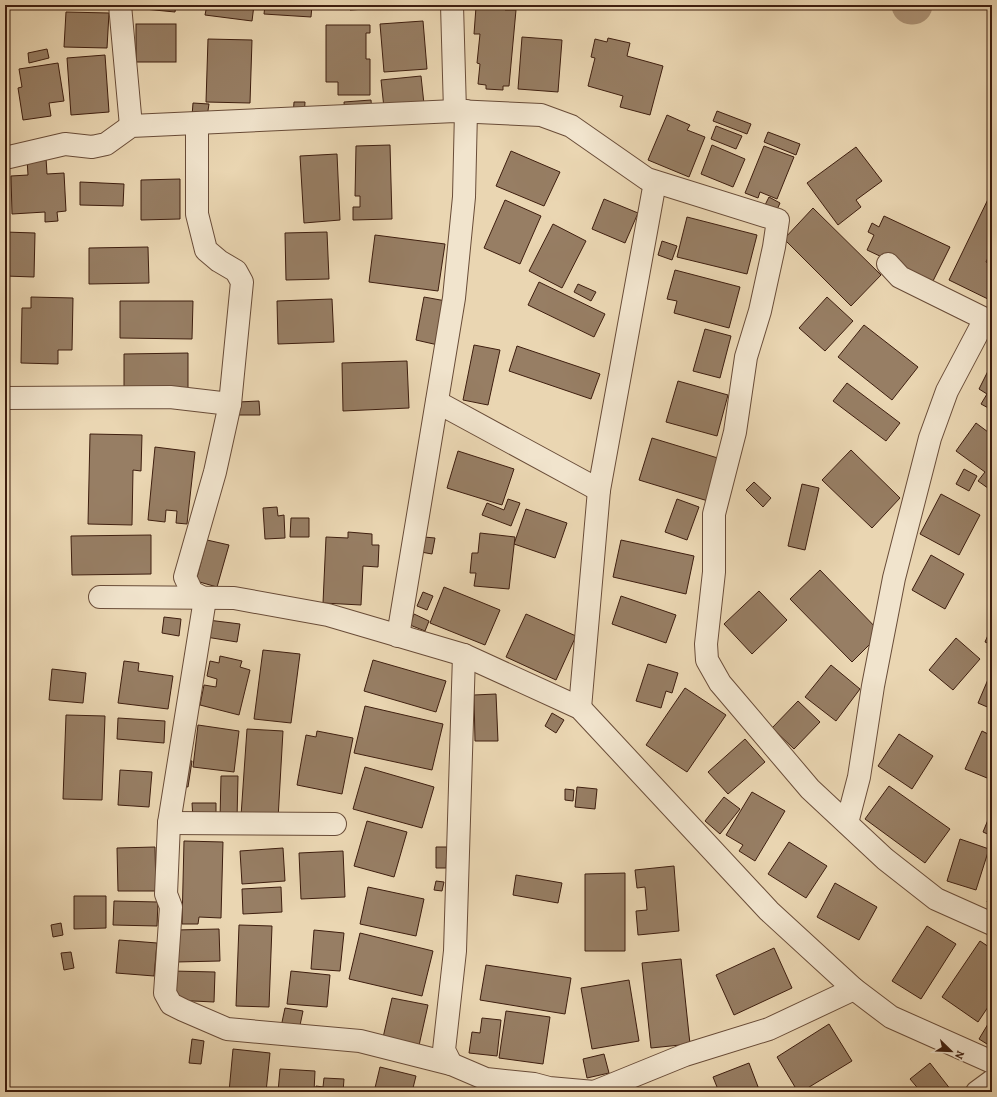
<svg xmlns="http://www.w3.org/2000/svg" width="997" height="1097" font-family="Alegreya,serif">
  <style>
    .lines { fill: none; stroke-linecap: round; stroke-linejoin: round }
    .river { stroke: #b0977b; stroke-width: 39 }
    .building { fill: #977e64; stroke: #3e1e0f }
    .street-casing { stroke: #694c38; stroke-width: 24 }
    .street { stroke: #f1e4cd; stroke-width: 22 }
  </style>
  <rect width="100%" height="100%" fill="#ead6b2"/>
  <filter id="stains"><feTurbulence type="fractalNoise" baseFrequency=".005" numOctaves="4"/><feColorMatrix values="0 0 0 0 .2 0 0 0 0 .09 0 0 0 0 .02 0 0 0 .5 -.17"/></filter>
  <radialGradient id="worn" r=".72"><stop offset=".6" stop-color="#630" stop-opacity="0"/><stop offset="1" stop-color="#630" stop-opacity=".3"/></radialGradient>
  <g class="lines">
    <!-- river -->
    <polyline class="river" points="911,5 913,5"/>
  </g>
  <!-- building -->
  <g class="building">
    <polygon points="135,5 176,5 175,12 134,8"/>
    <polygon points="207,5 254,5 252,21 205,15"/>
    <polygon points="265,5 312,5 311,17 264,14"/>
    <polygon points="350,5 414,5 414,6 350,10"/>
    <polygon points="493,5 505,6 505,10 516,10 509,86 503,86 503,90 486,89 486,85 478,84 480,64 477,63 480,34 474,34 476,7 492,8"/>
    <polygon points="66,12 109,13 107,48 64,47"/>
    <polygon points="423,21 427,69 384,72 380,24"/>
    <rect x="136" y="24" width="40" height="38"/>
    <polygon points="326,25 370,25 370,33 366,33 366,59 370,59 370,95 338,95 338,82 326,82"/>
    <polygon points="522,37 562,40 558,92 518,89"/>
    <polygon points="608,38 630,43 627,56 663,66 650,115 620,107 623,96 588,86 595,58 591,57 595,39 607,42"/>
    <polygon points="208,39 252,40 250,103 206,102"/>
    <polygon points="47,49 49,58 29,63 28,53"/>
    <polygon points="105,55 109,112 71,115 67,58"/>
    <polygon points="58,63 64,101 49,103 51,116 23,120 18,88 22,87 19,69"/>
    <polygon points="421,76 424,104 384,108 381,80"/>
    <polygon points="371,100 372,114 345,116 344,102"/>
    <polygon points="294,102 305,102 304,118 293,117"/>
    <polygon points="193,103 209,104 207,117 192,116"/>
    <polygon points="717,111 751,124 747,134 713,121"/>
    <polygon points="667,115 690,125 687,130 705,137 689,177 648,160"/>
    <polygon points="716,126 742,136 736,149 711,139"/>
    <polygon points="768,132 800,144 796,155 764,142"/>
    <polygon points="390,145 392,219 353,220 353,207 360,207 360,196 355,196 356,146"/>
    <polygon points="712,145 745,159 733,187 701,174"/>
    <polygon points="764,146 794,157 777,199 760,192 758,198 745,193"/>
    <polygon points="856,147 882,181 856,200 861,207 838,225 807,183"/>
    <polygon points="511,151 560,172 544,206 496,186"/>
    <polygon points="337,154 340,220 304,223 300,156"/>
    <polygon points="46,158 47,174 64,173 66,211 57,212 58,221 45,222 45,212 12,214 11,176 28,175 27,159"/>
    <polygon points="180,179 180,219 141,220 141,180"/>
    <polygon points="80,182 124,184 123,206 80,205"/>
    <polygon points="992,191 992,250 986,262 992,265 992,301 949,280"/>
    <polygon points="769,197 780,203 775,214 763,209"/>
    <polygon points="604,199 638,213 625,243 592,229"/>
    <polygon points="505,200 541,216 520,264 484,248"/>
    <polygon points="813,208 881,275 851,306 784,239"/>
    <polygon points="884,216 950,247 933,281 867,250 874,235 868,232 872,223 879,227"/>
    <polygon points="687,217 757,235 747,274 677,257"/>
    <polygon points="553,224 586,241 562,288 529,271"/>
    <polygon points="5,232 35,233 34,277 5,276"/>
    <polygon points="327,232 329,279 286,280 285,233"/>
    <polygon points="375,235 445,244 438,291 369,282"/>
    <polygon points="662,241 677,246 672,260 658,255"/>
    <polygon points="148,247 149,283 89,284 89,248"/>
    <polygon points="675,270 740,287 729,328 674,313 677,301 667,299"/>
    <polygon points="539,282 605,314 594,337 528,305"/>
    <polygon points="578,284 596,292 591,301 574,292"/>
    <polygon points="31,297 73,298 72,350 58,350 58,364 21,363 22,308 31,308"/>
    <polygon points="424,297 446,301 438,345 416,340"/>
    <polygon points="827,297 853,321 825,351 799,328"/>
    <polygon points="332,299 334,342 278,344 277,301"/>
    <polygon points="120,301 193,301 192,339 120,338"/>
    <polygon points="864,325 918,367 892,400 838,357"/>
    <polygon points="705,329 731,336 720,378 693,371"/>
    <polygon points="474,345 500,350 488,405 463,400"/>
    <polygon points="517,346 600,374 591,399 509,371"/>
    <polygon points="188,353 188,391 124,392 124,354"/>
    <polygon points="407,361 409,408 343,411 342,363"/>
    <polygon points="988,371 992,374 992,410 981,404 987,394 979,389"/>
    <polygon points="678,381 728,395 717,436 666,422"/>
    <polygon points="847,383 900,423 886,441 833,401"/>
    <polygon points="259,401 260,415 239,415 238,402"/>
    <polygon points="976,423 992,435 992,491 978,481 985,472 956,451"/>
    <polygon points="90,434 142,435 141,471 133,470 132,525 88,524"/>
    <polygon points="652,438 721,459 708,501 639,480"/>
    <polygon points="155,447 195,452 187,524 176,523 177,511 166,510 165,522 148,520"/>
    <polygon points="851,450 900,498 872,528 822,480"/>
    <polygon points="458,451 514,469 502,505 447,488"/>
    <polygon points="964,469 977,476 969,491 956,484"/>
    <polygon points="754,482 771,498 763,507 746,490"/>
    <polygon points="802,484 819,488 805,550 788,546"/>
    <polygon points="941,494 980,515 959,555 920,534"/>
    <polygon points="508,499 520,503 511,526 482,515 487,503 504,510"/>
    <polygon points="677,499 699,507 687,540 665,532"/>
    <polygon points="277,507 278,516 284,515 285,538 265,539 263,508"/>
    <polygon points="526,509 567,523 555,558 514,544"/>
    <polygon points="291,518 309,518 309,537 290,537"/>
    <polygon points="348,532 372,534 372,545 379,545 378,567 363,566 361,605 323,603 326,537 348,538"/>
    <polygon points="480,533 515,537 509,589 474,586 476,573 470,573 472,553 478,553"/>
    <polygon points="151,535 151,574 72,575 71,536"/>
    <polygon points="424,537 435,538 432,554 421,552"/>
    <polygon points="207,540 229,545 217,587 196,581"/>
    <polygon points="621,540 694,556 686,594 613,577"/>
    <polygon points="931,555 964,574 945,609 912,590"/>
    <polygon points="820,570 881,633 852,662 790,599"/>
    <polygon points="444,587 500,610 485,645 430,623"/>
    <polygon points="759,591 787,620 752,654 724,624"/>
    <polygon points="423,592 433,596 427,610 417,606"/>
    <polygon points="621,596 676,615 666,643 612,624"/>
    <polygon points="414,614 429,621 425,631 410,625"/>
    <polygon points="526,614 576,636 556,680 506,657"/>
    <polygon points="164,617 181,619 179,636 162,633"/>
    <polygon points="208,620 240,624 237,642 206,637"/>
    <polygon points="992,626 992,645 985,642"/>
    <polygon points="956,638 980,659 953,690 929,670"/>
    <polygon points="263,650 300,654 291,723 254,719"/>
    <polygon points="220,656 242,661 240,667 250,670 239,715 200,705 204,685 216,687 217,679 207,676 210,661 219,663"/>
    <polygon points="373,660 446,681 436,712 364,691"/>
    <polygon points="124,661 139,663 138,671 173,676 168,709 118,703"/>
    <polygon points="648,664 678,673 672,693 666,691 661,708 636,701"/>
    <polygon points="831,665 860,689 836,721 805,697"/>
    <polygon points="52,669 86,673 83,703 49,700"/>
    <polygon points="992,670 992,709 978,703"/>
    <polygon points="685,688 726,715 687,772 646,745"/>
    <polygon points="496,694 498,741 475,741 474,695"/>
    <polygon points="798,701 820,722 794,749 772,728"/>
    <polygon points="365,706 443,724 432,770 354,753"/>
    <polygon points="552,713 564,720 556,733 545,726"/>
    <polygon points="66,715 105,716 102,800 63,799"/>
    <polygon points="118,718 165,721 164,743 117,739"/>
    <polygon points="198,725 239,731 234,772 193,767"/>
    <polygon points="247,729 283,731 278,819 241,816"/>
    <polygon points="317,731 353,738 342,794 297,785 306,735 316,737"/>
    <polygon points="982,731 992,736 992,780 965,769"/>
    <polygon points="899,734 933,756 912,789 878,766"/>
    <polygon points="745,739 765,762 728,794 708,772"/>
    <polygon points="182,760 192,761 188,787 178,785"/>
    <polygon points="365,767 434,787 422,828 353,809"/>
    <polygon points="120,770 152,772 149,807 118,805"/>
    <polygon points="221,776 238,776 237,819 220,819"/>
    <polygon points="889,786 950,829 925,863 865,819"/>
    <polygon points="577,787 597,789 595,809 575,807"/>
    <polygon points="565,789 574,790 573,801 565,800"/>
    <polygon points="752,792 785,811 755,861 739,851 743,845 726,835"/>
    <polygon points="724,797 740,809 720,834 705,821"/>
    <polygon points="192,803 216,803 216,819 193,819"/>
    <polygon points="992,810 992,836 983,832"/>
    <polygon points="367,821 407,832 394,877 354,866"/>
    <polygon points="960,839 989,849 976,890 947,881"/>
    <polygon points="184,841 223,842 221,918 199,917 198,924 182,924"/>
    <polygon points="789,842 827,866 806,898 768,874"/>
    <polygon points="155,847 156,891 118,891 117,848"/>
    <polygon points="436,847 447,847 446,868 436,868"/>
    <polygon points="283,848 285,881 242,884 240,851"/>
    <polygon points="343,851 345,897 301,899 299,853"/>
    <polygon points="674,866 679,931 638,935 636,911 647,910 645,887 637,888 635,870"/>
    <polygon points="625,873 625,951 585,951 585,874"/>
    <polygon points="516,875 562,883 558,903 513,895"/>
    <polygon points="436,881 444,882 442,891 434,890"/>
    <polygon points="835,883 877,907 859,940 817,917"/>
    <polygon points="281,887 282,912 243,914 242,889"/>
    <polygon points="368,887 424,899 416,936 360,924"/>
    <polygon points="992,890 992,904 987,902"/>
    <polygon points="74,896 106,896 106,928 74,929"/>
    <polygon points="114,901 158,902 157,926 113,925"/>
    <polygon points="61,923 63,935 53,937 51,925"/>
    <polygon points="239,925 272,926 269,1007 236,1006"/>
    <polygon points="927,926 956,944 921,999 892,981"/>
    <polygon points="219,929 220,961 176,962 176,930"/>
    <polygon points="314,930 344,933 340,971 311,969"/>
    <polygon points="360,933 433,951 422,996 349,979"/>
    <polygon points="119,940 157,943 154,976 116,973"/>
    <polygon points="980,941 992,949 992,1001 978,1022 942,997"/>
    <polygon points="774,948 792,988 734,1015 716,975"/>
    <polygon points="71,952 74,968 64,970 61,953"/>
    <polygon points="681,959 690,1044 651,1048 642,963"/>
    <polygon points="486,965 571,978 565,1014 480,1000"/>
    <polygon points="173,971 215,972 214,1002 172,1000"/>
    <polygon points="291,971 330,975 327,1007 287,1004"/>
    <polygon points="629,980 639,1041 592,1049 581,988"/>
    <polygon points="392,998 428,1005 418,1050 382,1042"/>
    <polygon points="285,1008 303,1011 299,1030 281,1027"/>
    <polygon points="506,1011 550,1017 543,1064 499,1058"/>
    <polygon points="482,1018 501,1020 497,1056 469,1053 472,1032 480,1033"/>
    <polygon points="829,1024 852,1061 801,1092 798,1092 777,1057"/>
    <polygon points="988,1024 992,1026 992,1036 987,1044 979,1039"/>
    <polygon points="192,1039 204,1041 201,1064 189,1063"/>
    <polygon points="233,1049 270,1053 266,1092 229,1092"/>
    <polygon points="604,1054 609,1073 587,1078 583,1059"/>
    <polygon points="749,1063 760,1092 719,1092 713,1077"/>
    <polygon points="930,1063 951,1090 949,1092 921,1092 910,1079"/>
    <polygon points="380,1067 416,1076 412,1092 374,1092"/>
    <polygon points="280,1069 315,1071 314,1092 278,1092"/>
    <polygon points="324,1078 344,1079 343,1092 315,1092 316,1086 323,1087"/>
  </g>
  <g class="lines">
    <defs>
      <g id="street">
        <polyline points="120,5 131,126"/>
        <polyline points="452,5 455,111"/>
        <polyline points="197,124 197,214 206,250 219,261 236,271 242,282 230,404 215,472 185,577 192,592 205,599 169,823 166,894 171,907 165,993 171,1004 183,1010 227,1029 360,1041 451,1064 486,1079 534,1084 549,1088 594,1092"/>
        <polyline points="5,158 65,144 92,147 106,144 131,126 455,111 541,115 571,126 647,179 778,220 774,247 760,311 746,357 735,432 714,514 714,572 706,644 707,660 720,683 810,789 885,859 936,899 992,924"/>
        <polyline points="888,264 900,277 985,319"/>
        <polyline points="5,398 170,397 230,404"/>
        <polyline points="437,402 599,490"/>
        <polyline points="100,597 234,598 328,615 464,655 580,708 769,911 854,989 891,1017 992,1062"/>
        <polyline points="398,636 454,298 464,197 466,111"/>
        <polyline points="580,708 599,490 655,182"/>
        <polyline points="169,823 335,824"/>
        <polyline points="847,823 859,777 873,686 894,578 930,438 947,391 985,319 991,321"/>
        <polyline points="451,1064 444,1050 455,951 464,655"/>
        <polyline points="594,1092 685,1055 769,1029 854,989"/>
        <polyline points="977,1092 992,1081"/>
      </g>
    </defs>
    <!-- street casing -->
    <use href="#street" class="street-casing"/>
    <!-- street -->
    <use href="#street" class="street"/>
  </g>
  <!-- margin -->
  <rect width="997" height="1097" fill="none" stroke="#ead6b2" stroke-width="20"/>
  <rect x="6" y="6" width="985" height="1085" fill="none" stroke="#3e1e0f" stroke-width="2"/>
  <rect x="10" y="10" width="977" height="1077" fill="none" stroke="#3e1e0f"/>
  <!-- north arrow -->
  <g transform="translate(951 1051) rotate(113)" stroke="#f1e4cd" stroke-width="3" paint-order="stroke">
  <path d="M0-3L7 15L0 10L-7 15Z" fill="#3e1e0f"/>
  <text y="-6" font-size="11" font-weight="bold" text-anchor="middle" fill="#3e1e0f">N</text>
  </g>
  <rect width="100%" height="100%" filter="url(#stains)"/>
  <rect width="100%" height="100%" fill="url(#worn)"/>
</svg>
